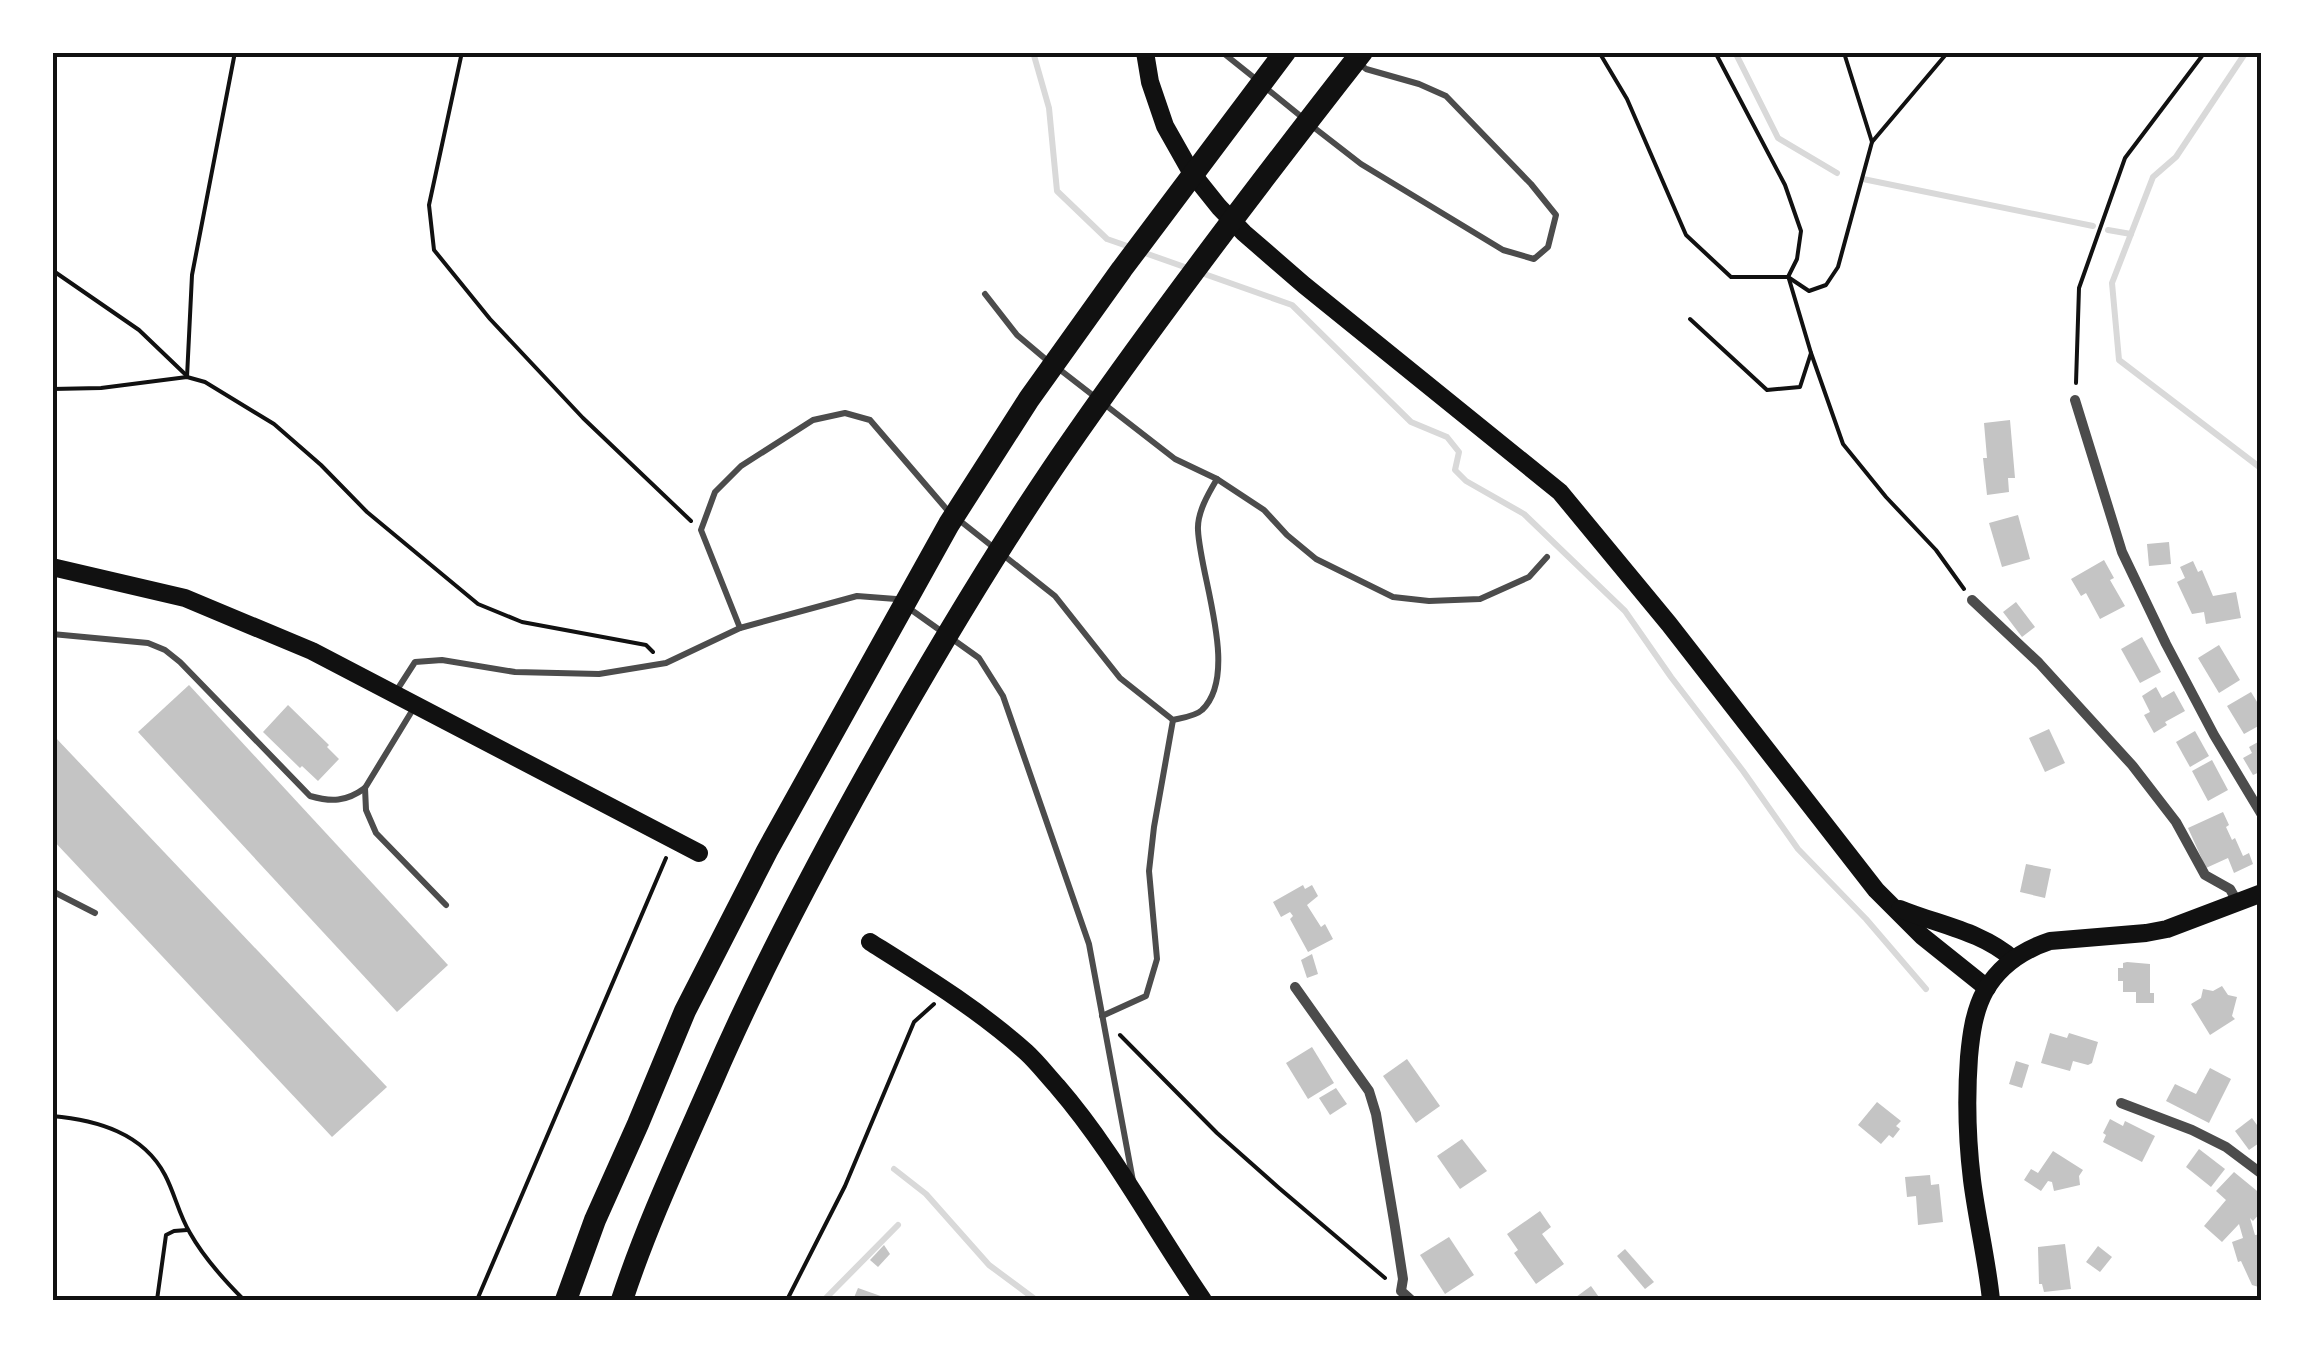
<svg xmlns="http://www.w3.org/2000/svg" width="2314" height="1353" font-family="Figtree,sans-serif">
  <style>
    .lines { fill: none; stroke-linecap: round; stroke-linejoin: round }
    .stream { stroke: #d9d9d9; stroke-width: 6 }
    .building { fill: #c4c4c4 }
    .path { stroke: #111; stroke-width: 4 }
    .service { stroke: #4c4c4c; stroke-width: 6 }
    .minor { stroke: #4c4c4c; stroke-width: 10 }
    .secondary { stroke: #111; stroke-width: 18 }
    .motorway { stroke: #111; stroke-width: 22 }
    .neatline { fill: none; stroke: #111; stroke-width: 4 }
  </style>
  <rect width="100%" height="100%" fill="#fff"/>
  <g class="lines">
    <!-- stream -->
    <g class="stream">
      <polyline points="1033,52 1049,108 1057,191 1107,239 1130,247"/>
      <polyline points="1735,52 1778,138 1837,173"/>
      <polyline points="2246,52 2176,157 2153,177 2112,283 2119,360 2262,469"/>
      <polyline points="1863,179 2093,226"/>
      <polyline points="2108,230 2131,234"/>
      <polyline points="1142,252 1292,305 1411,422 1447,437 1459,452 1455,470 1466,481 1524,514 1625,611 1671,677 1743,771 1798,849 1866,919 1926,989"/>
      <polyline points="894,1169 926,1194 989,1265 1036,1300"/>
      <polyline points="824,1300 898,1225"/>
    </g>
  </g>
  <!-- building -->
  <g class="building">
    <polygon points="2010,420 2015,478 2008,478 2009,492 1987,495 1983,458 1987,458 1984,423"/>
    <polygon points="2018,515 2030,559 2002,567 1989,523"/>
    <polygon points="2169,542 2171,564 2149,566 2147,544"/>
    <polygon points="2104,560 2114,578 2110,580 2125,606 2100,619 2086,593 2081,596 2071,579"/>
    <polygon points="2193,561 2198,572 2202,570 2213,596 2236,592 2241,618 2206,624 2204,612 2192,614 2177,582 2185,578 2180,567"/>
    <polygon points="2016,602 2035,627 2022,637 2003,612"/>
    <polygon points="2142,637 2161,672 2140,683 2121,649"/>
    <polygon points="2219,645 2240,680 2219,693 2198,658"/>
    <polygon points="189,685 448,965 397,1012 138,732"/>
    <polygon points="2156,687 2162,698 2174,691 2185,711 2165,722 2167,725 2154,733 2144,715 2150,712 2142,696"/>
    <polygon points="2251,692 2262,710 2262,724 2244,734 2227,706"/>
    <polygon points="288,705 329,745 327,747 339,759 318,781 302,766 300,768 263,732"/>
    <polygon points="2049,729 2065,763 2045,772 2029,738"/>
    <polygon points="2195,731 2209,756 2190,767 2176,742"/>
    <polygon points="55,737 387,1087 332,1137 52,839 52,739"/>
    <polygon points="2258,742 2262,748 2262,771 2253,775 2243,758 2252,753 2249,747"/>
    <polygon points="2212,760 2228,790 2208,801 2192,771"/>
    <polygon points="2223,812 2229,825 2226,827 2232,840 2235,838 2243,856 2249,853 2253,864 2234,873 2228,858 2206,868 2188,828"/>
    <polygon points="2026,864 2051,869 2045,898 2020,892"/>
    <polygon points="1303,885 1305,889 1312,885 1318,896 1307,905 1321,927 1325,924 1333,939 1308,952 1290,919 1293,916 1290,912 1281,917 1273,902"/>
    <polygon points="1312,954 1318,974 1307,978 1301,960"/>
    <polygon points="2127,962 2150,964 2150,993 2154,993 2154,1003 2136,1003 2136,992 2123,992 2123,981 2118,981 2118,968 2123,968 2123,963"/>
    <polygon points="2222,986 2228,995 2237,997 2232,1016 2235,1019 2210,1035 2191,1004 2201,998 2203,989 2213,991"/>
    <polygon points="2050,1033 2067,1038 2069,1033 2098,1042 2092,1063 2088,1065 2073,1061 2070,1071 2041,1063"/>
    <polygon points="1312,1047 1334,1083 1308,1099 1286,1063"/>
    <polygon points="1407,1059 1440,1106 1416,1123 1383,1076"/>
    <polygon points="2016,1061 2029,1065 2022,1088 2009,1084"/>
    <polygon points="2210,1068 2231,1079 2209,1123 2166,1101 2175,1084 2196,1094"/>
    <polygon points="1336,1088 1347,1104 1330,1115 1319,1098"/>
    <polygon points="1877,1102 1901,1121 1896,1126 1900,1129 1893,1138 1889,1135 1881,1144 1858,1125"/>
    <polygon points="2252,1118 2262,1132 2262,1141 2249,1150 2235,1131"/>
    <polygon points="2110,1119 2123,1126 2125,1121 2155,1136 2142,1162 2103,1142 2106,1135 2103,1133"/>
    <polygon points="1462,1139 1487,1171 1460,1189 1437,1156"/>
    <polygon points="2199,1149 2225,1169 2211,1187 2186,1167"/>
    <polygon points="2053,1151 2083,1170 2079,1176 2080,1185 2054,1191 2052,1182 2048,1181 2041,1191 2024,1180 2031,1169 2038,1173"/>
    <polygon points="2234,1172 2262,1195 2262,1211 2253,1221 2250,1218 2255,1235 2262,1234 2262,1288 2252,1285 2241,1261 2238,1262 2232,1242 2243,1238 2239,1224 2222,1242 2204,1226 2226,1200 2216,1191"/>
    <polygon points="1930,1175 1931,1185 1939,1184 1943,1222 1918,1225 1916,1196 1907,1197 1905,1177"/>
    <polygon points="1540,1211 1551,1227 1542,1234 1564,1264 1536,1284 1514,1253 1518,1250 1507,1234"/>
    <polygon points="1449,1237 1474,1275 1445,1294 1420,1255"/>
    <polygon points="2065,1244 2071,1289 2044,1292 2042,1284 2039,1284 2038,1247"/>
    <polygon points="884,1245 890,1254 878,1267 870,1260"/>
    <polygon points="2098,1246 2112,1257 2100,1272 2086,1262"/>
    <polygon points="1625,1249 1654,1282 1645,1289 1617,1256"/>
    <polygon points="1591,1286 1601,1300 1572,1300"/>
    <polygon points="858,1288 892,1300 853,1300"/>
  </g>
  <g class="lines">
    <!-- path -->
    <g class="path">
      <polyline points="462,52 429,205 434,250 490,319 583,418 691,521"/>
      <polyline points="1599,52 1627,99 1686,235 1731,277 1788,277 1797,259 1801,231 1785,185 1715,52"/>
      <polyline points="1845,56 1872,142"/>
      <polyline points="52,270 139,330 186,375"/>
      <polyline points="1788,277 1809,291 1826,285 1838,267 1872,142 1948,52"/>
      <polyline points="1690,319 1767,390 1800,387 1811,353 1789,279"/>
      <polyline points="1811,353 1843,444 1886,497 1936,550 1964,589"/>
      <polyline points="187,377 192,275 235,52"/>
      <polyline points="2076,383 2079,288 2125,158 2205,52"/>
      <polyline points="52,389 101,388 187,377 205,382 274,424 321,465 367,512 478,604 522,622 646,645 653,652"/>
      <polyline points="1120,1035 1217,1133 1279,1188 1385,1278"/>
      <path d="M52,1116C97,1120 143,1133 165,1175C175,1194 179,1215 190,1233C204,1258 224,1280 244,1300"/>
      <polyline points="157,1300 166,1235 174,1231 187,1230"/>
      <polyline points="477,1300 666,858"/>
      <polyline points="787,1300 845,1186 914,1022 934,1004"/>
    </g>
    <!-- service -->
    <g class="service">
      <polyline points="1222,52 1257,80"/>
      <polyline points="1266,88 1303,118"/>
      <polyline points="1312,126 1361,164 1503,250 1534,259 1548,247 1556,215 1531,184 1446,96 1419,84 1366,69 1346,52"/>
      <polyline points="985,294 1017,335 1049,362"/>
      <polyline points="1059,369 1175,459 1217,479 1264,510 1287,535 1316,559 1393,597 1429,601 1480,599 1529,577 1547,557"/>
      <path d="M959,520L1055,596L1120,678L1173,720C1182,718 1196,716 1202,710C1240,674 1200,577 1198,530C1197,513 1208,494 1217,479"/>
      <polyline points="740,628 701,530 715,492 741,466 813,420 845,413 870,420 949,512"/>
      <path d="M52,634L148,643L165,650L180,662L310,796C331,802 346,802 365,788L415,706"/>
      <polyline points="951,638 979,658 1003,696 1089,944 1133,1181"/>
      <polyline points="395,693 415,662 442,660 515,672 599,674 666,663 740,628 857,596 896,599 941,631"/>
      <polyline points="365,788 366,810 376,833 446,905"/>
      <polyline points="52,891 95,913"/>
      <polyline points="1102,1016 1146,996 1157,959 1149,871 1154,827 1173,720"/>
    </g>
    <!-- minor -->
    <g class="minor">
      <polyline points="2075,400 2122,552 2166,644 2214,735 2262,815"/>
      <polyline points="1972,600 2039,663 2132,765 2176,822 2205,875 2230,889 2238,903"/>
      <polyline points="1295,987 1369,1091 1376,1114 1395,1227 1403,1279 1401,1291 1411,1300"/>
      <polyline points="2121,1103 2192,1130 2226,1147 2262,1174"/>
    </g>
    <!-- secondary -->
    <g class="secondary">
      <polyline points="1145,52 1150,82 1165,126 1191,172 1219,207 1244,233 1304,285 1560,492 1669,624 1876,890 1922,936 1987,988"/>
      <polyline points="52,567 185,598 312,651 699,853"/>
      <path d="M1900,909C1939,925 1981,931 2013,959"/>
      <path d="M870,942C924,976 978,1009 1026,1052C1037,1062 1047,1075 1057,1086C1114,1152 1154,1229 1203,1300"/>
      <path d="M1991,1300C1987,1260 1977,1220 1972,1180C1967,1139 1966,1098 1969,1057C1971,1035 1974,1011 1985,991C2000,965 2023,950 2050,941L2146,933L2167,929L2262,893"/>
    </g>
    <!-- motorway -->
    <g class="motorway">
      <polyline points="566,1300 595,1220 638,1124 685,1011 767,851 949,524 1029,399 1122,269 1285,52"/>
      <path d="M622,1300C647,1224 682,1150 714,1077C760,971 814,869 871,767C935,653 1002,540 1077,433C1168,303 1264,177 1362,52"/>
    </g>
  </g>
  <!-- border -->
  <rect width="2314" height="1353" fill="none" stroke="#ffffff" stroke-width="110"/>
  <rect x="55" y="55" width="2204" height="1243" class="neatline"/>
</svg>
